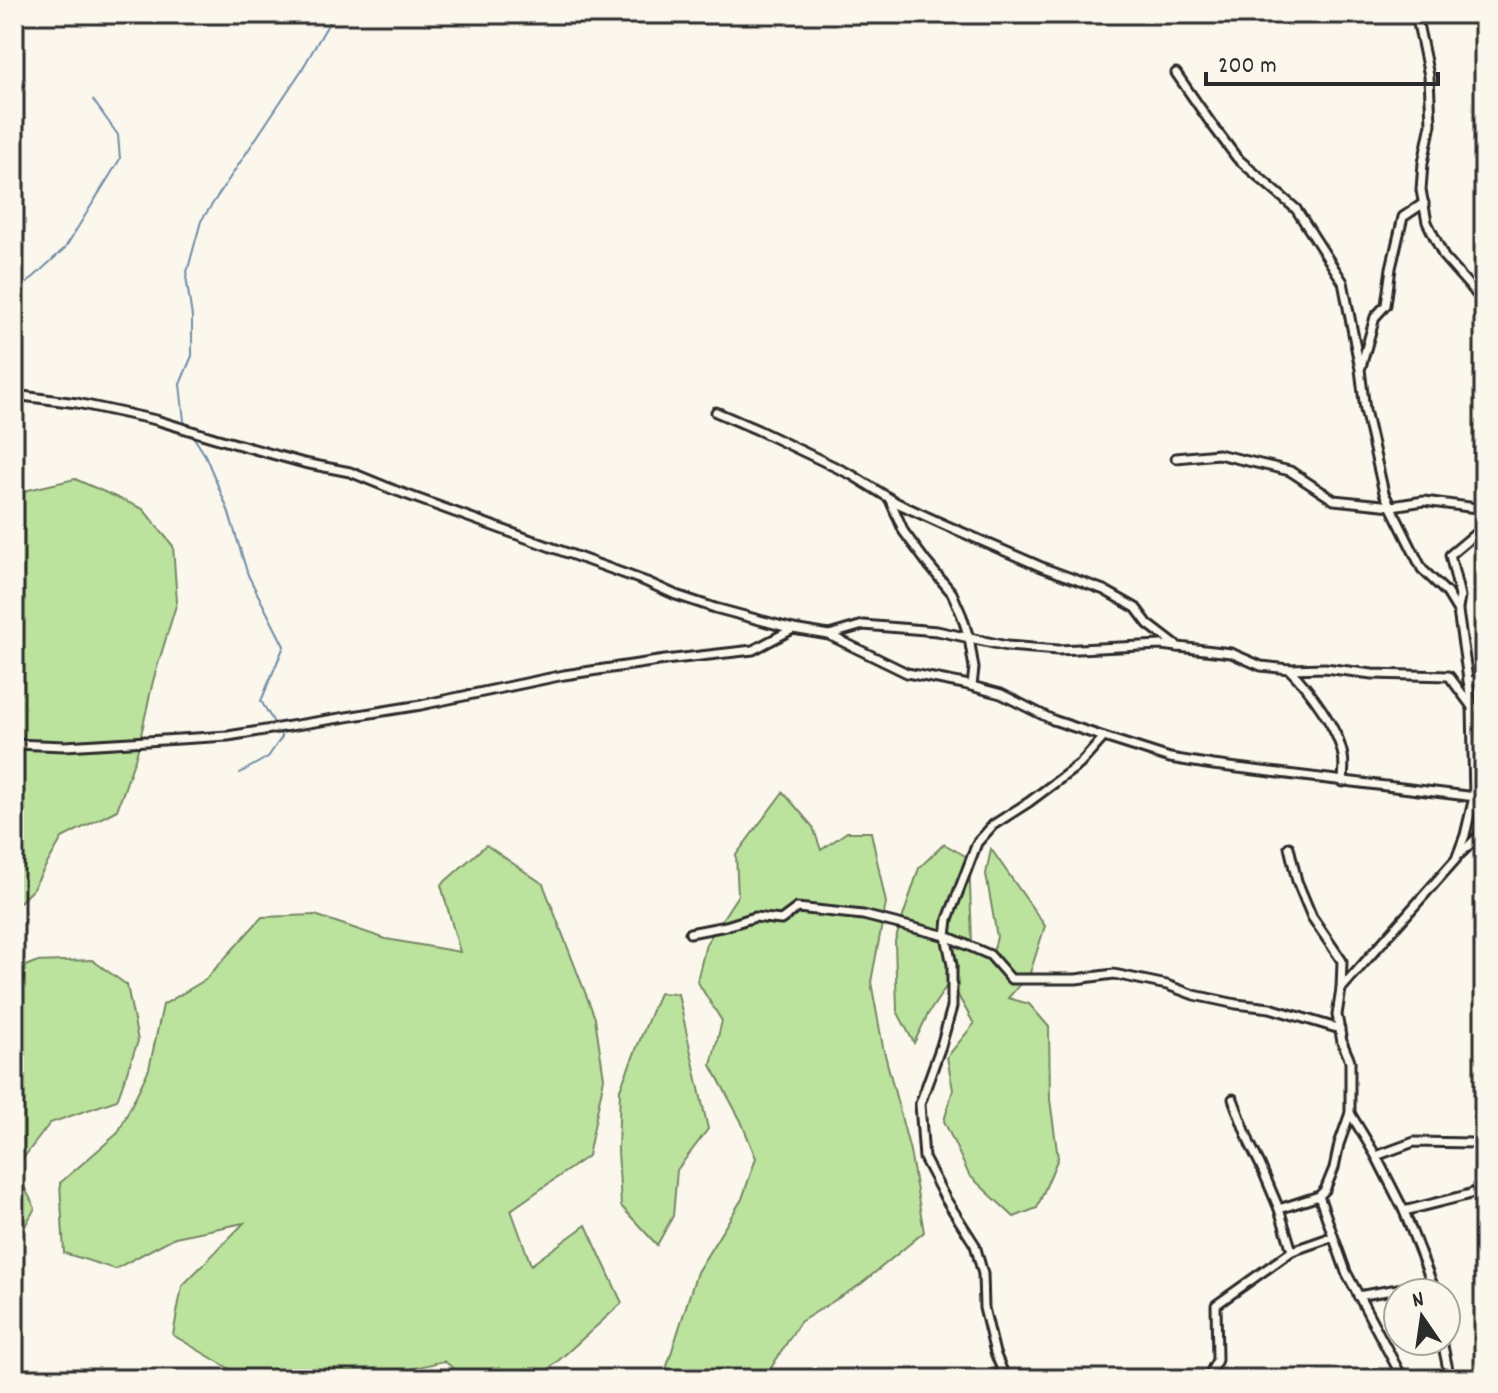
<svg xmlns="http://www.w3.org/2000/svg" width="1498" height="1393" font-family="Dekko,sans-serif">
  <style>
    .green { fill: #bce39e; stroke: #748764; stroke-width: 2 }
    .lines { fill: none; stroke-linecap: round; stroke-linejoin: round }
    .stream { stroke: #6f8da7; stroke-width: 2 }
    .minor-casing { stroke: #2b2b2b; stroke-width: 13 }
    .minor { stroke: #fbf7ec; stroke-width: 7 }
  </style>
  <rect width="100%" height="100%" fill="#fbf7ec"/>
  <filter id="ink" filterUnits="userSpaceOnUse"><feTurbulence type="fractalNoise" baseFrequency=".0125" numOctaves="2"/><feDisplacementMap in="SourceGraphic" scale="16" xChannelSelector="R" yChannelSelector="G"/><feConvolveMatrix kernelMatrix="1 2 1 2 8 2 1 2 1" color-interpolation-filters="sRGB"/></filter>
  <g filter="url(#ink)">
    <!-- green -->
    <g class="green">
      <polygon points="75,479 143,509 173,546 177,602 153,681 137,753 117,810 62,838 32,890 14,908 14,502 24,491"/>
      <polygon points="783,792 813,827 821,850 847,832 871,832 886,903 871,982 883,1047 910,1151 924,1232 861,1284 800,1322 764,1379 663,1379 697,1272 742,1199 756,1158 741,1121 711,1065 722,1021 697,981 706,944 738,895 736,855"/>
      <polygon points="944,844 969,858 972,942 991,960 997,937 986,874 991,849 1045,926 1030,973 1008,998 1029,1004 1049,1027 1050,1100 1058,1158 1037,1208 1014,1217 969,1175 944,1121 953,1090 947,1057 974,1024 950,981 928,1014 914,1043 897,1011 895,941 919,868"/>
      <polygon points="486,845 543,884 595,1018 604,1078 588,1156 511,1210 531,1265 586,1225 622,1303 538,1379 467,1379 444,1361 368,1379 247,1379 173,1335 182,1286 244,1223 175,1237 115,1269 64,1253 60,1183 118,1133 149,1069 163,1005 205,980 262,917 315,915 386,939 460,952 441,885"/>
      <polygon points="92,960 127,985 138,1041 117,1100 50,1123 15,1169 35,1208 14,1246 14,971 35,962"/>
      <polygon points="659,993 678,994 708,1129 677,1170 673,1216 657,1245 621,1206 618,1150 620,1089"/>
    </g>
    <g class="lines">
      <!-- stream -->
      <g class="stream">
        <polyline points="14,312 25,285 65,248 120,159 118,135 93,100"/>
        <polyline points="187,427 184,421 180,384 192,356 192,317 186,276 201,221 301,71 334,14"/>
        <polyline points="191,433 205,455 228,510 248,575 284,646 261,701 276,726"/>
        <polyline points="240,773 268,757 282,737 279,732"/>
      </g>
      <defs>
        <g id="minor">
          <polyline points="1416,14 1429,76 1431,124 1423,163 1421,190 1427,222 1444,257 1481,299 1484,305"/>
          <polyline points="1176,73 1210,122 1237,158 1296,209 1343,282 1360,369 1365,410 1384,493 1422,569 1447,593 1458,611 1472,707 1474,797 1465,835 1456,859 1341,989 1337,1015 1342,1042 1350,1061 1350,1113 1339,1144 1334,1168 1325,1190 1319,1196 1279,1209"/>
          <polyline points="1361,367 1375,317 1386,305 1391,268 1403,217 1424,203"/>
          <polyline points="14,395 77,403 156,420 215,438 304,463 350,472 394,490 647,582 676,595 715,608 793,629 829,635 907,673 964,684 1001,694 1053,720 1104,737 1170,758 1213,765 1484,798"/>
          <polyline points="716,412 758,430 852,475 897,503 943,524 1044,568 1104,590 1136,608 1148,624 1178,647"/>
          <polyline points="1176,458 1218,454 1290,471 1334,500 1392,506 1424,501 1484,509"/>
          <polyline points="890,500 904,532 927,563 952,593 962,616 969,638 974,668 972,686"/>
          <polyline points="1458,609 1460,596 1450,555 1474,535 1484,531"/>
          <polyline points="829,635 863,625 937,631 1007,646 1058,650 1161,645 1231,653 1261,666 1289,669 1325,668 1372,674 1449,676 1472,707 1484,710"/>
          <path d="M1289,669C1309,689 1338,728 1343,756C1345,764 1343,774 1343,782"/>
          <polyline points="1468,681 1484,680"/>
          <polyline points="14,744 65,746 228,736 421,705 564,675 665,660 753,650 793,629"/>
          <polyline points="1289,847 1297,881 1312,917 1342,961 1341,989"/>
          <polyline points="1460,854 1484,831"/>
          <polyline points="690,933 726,926 755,917 781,920 797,908 863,915 946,936 990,955 1011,979 1076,979 1114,974 1167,985 1194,995 1236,1004 1270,1008 1340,1029"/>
          <polyline points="1233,1099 1250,1144 1260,1164 1279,1209 1292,1251"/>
          <polyline points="1350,1113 1376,1156 1404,1211"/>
          <polyline points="1376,1156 1414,1142 1474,1143 1484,1141"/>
          <polyline points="1319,1196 1346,1272 1403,1379"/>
          <polyline points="1433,1293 1432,1283 1404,1211 1467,1195 1484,1189"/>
          <polyline points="1358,1296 1432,1283"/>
          <polyline points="1442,1341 1450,1379"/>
          <polyline points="1006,1379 995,1353 984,1308 983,1274 975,1245 945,1198 924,1158 920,1104 941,1046 952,1007 952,965 946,936 948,919 977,843 993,825 1029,802 1080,764 1104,737"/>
          <polyline points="1207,1379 1217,1360 1216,1305 1292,1251 1332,1237"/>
        </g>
      </defs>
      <!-- minor casing -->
      <use href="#minor" class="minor-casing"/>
      <!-- minor -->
      <use href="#minor" class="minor"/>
    </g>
  </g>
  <!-- margin -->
  <rect width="1498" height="1393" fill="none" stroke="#fbf7ec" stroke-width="48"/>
  <rect x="24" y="24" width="1450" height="1345" fill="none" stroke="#2b2b2b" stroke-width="3" filter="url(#ink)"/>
  <!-- north arrow -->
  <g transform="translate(1422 1317) rotate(347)"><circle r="38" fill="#fbf7ec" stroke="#a8a59f" stroke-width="2"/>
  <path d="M0-6L14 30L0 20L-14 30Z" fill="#2b2b2b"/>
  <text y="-12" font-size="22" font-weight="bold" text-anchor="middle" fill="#2b2b2b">N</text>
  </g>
  <!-- scale -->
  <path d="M1206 72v12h232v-12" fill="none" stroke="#2b2b2b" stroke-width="4"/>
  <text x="1218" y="72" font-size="24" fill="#2b2b2b" stroke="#fbf7ec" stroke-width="6" paint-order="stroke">200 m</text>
</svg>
